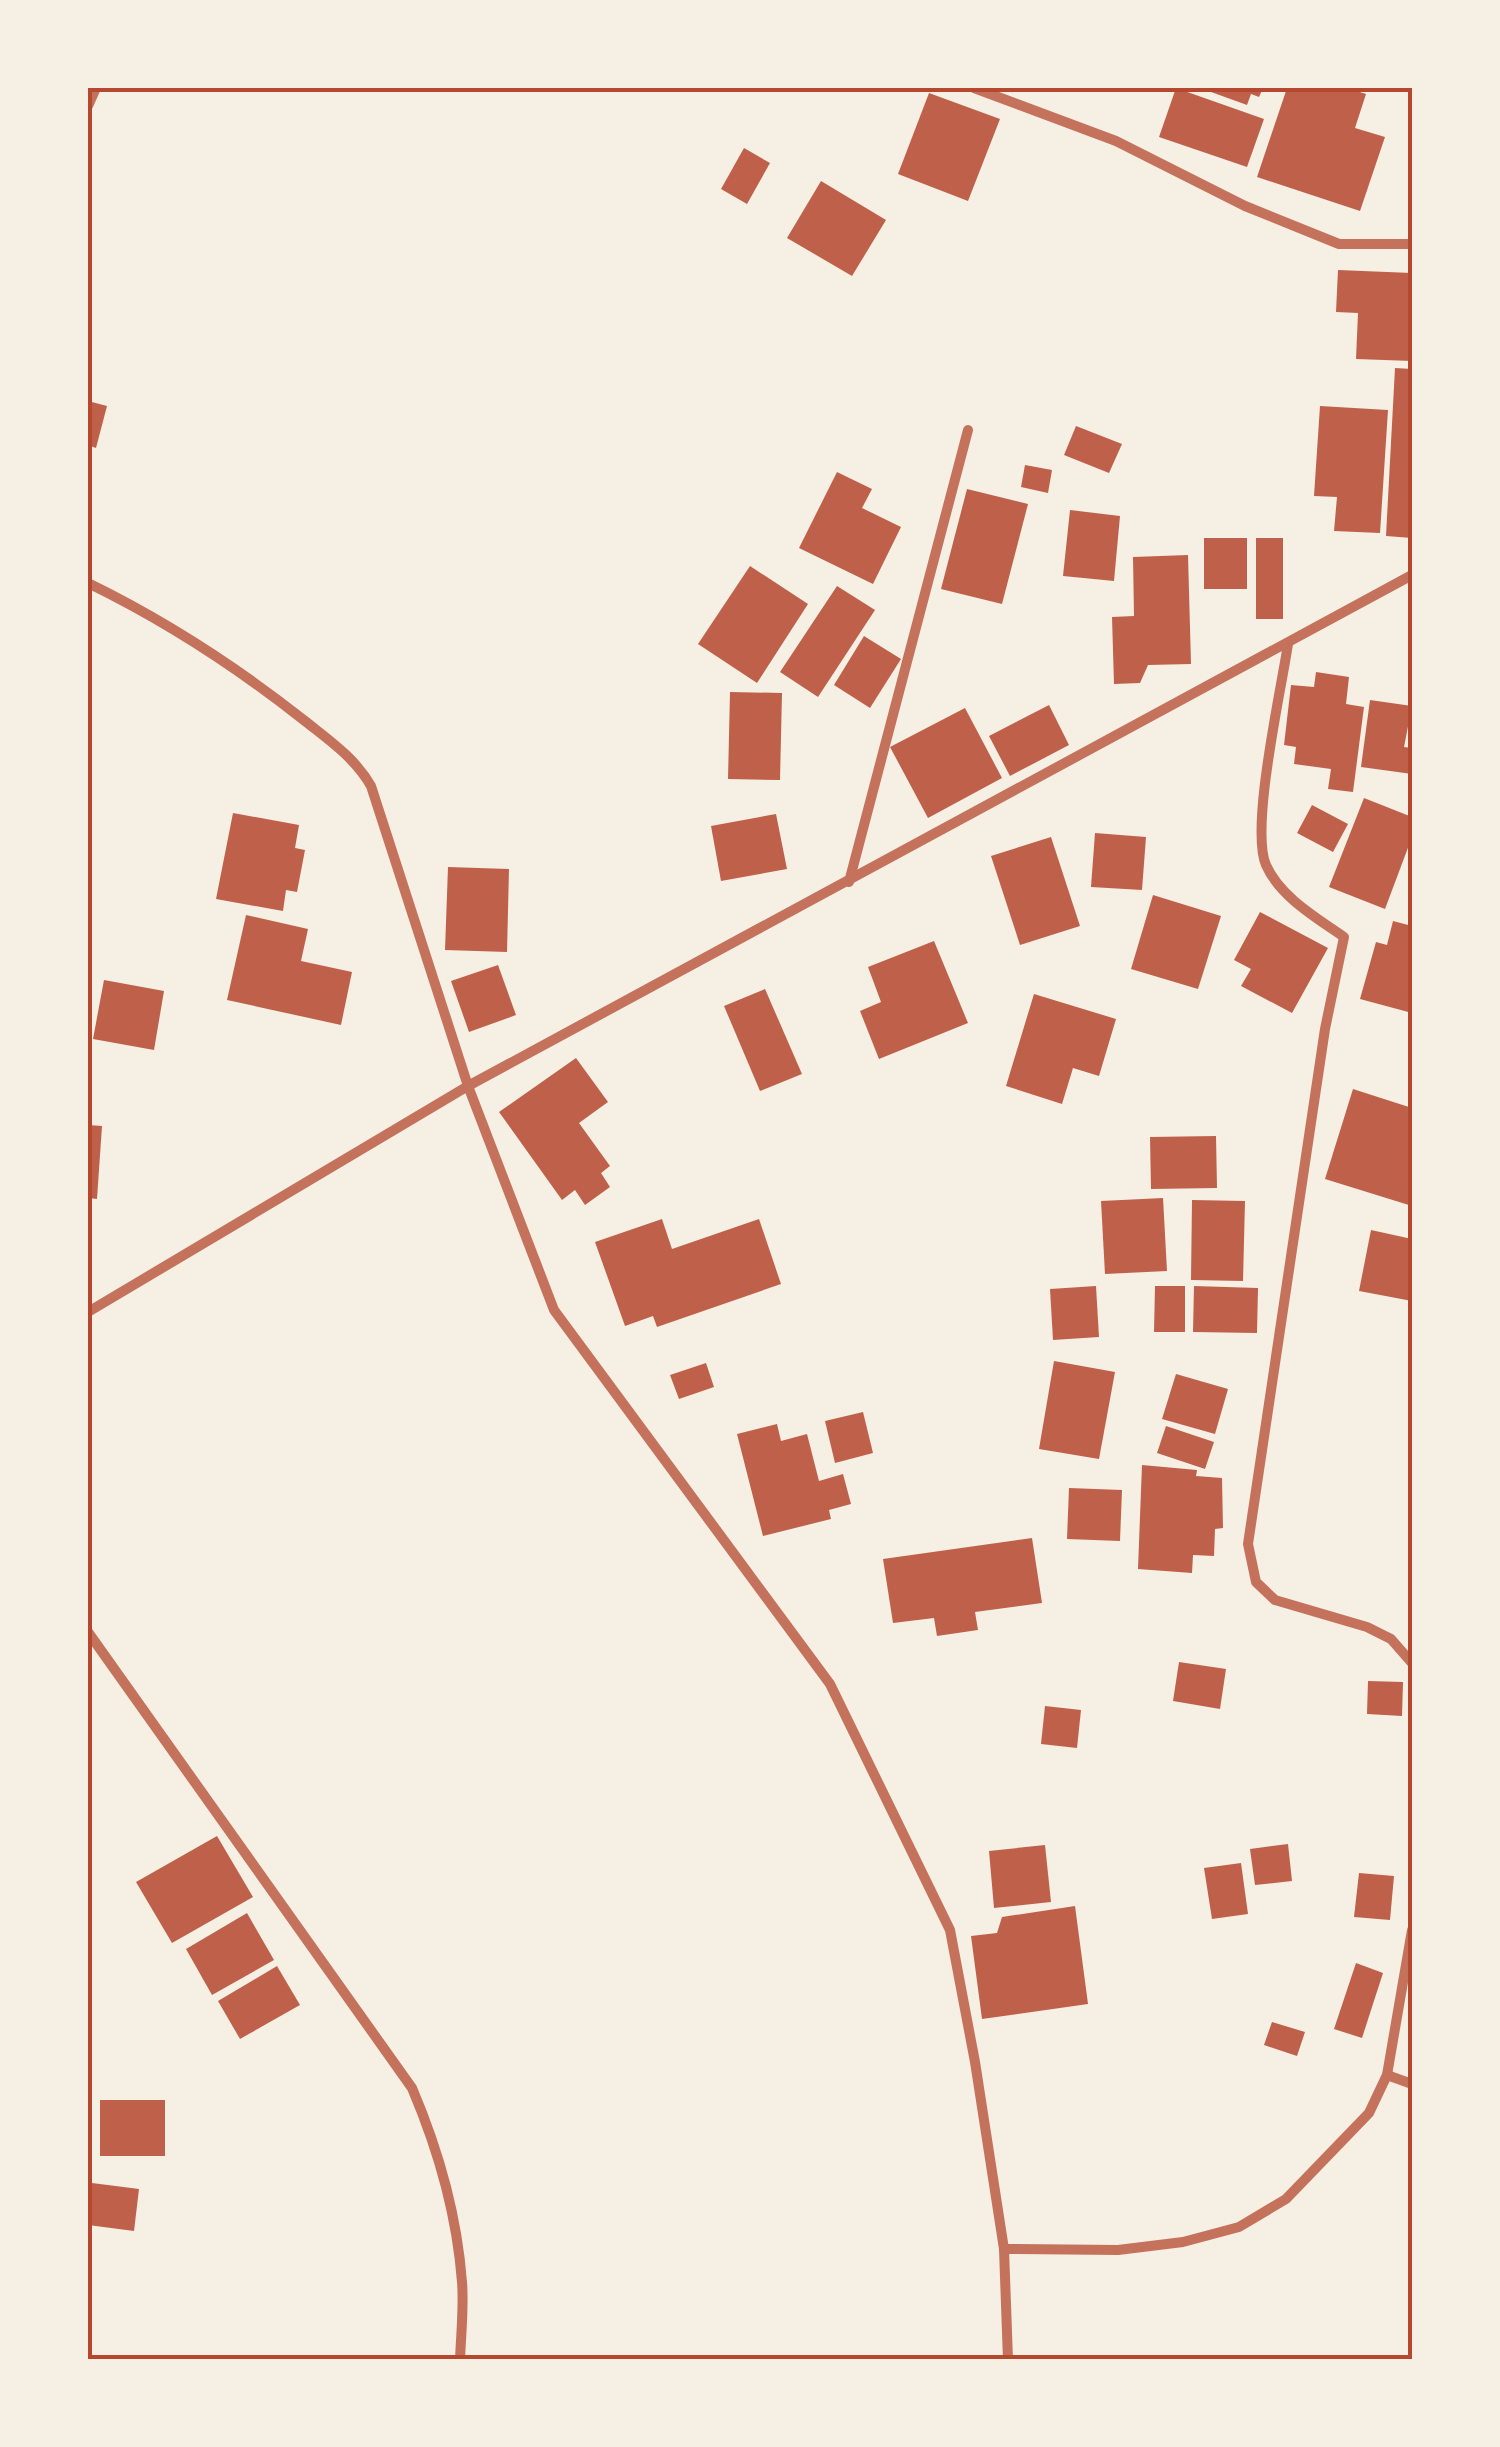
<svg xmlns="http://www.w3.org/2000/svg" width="1500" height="2447" font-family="Commissioner,sans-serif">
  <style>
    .building { fill: #bf614a }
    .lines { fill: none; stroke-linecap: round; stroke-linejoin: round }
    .minor { stroke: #c5725c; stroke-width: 10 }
    .neatline { fill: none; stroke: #b5482f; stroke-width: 4 }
  </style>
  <rect width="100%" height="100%" fill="#f6efe4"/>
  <!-- building -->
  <g class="building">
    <polygon points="1176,88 1264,119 1247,167 1159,137"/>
    <polygon points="1200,88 1263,88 1259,97 1251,94 1247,105"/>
    <polygon points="1287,88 1347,88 1366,94 1355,128 1385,137 1360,211 1257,177"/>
    <polygon points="929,93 1000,119 968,201 898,174"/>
    <polygon points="744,148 770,163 747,204 721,189"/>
    <polygon points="821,181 886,220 852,276 787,238"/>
    <polygon points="1338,270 1412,273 1412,361 1356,359 1358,313 1336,312"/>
    <polygon points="1395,368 1412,369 1412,538 1386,536"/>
    <polygon points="88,401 107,406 96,448 88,445"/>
    <polygon points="1320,406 1388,410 1380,533 1334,531 1337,497 1314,496"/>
    <polygon points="1076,426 1122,444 1109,473 1064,455"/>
    <polygon points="1025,465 1052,470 1048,493 1021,487"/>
    <polygon points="837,472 872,489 862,508 901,527 873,584 799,548"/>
    <polygon points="967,489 1028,504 1002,604 941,589"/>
    <polygon points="1070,510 1120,516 1114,581 1063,576"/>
    <rect x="1204" y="538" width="43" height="51"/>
    <rect x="1256" y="538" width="27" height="81"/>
    <polygon points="1188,555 1191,664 1148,665 1140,683 1114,684 1112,617 1134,616 1133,557"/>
    <polygon points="750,566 808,604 757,683 698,644"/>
    <polygon points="837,586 875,610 818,697 780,672"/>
    <polygon points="864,636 901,659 870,708 834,685"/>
    <polygon points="1316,672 1349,677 1346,704 1364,707 1353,792 1328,789 1331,769 1294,764 1296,747 1284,745 1291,685 1314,687"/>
    <polygon points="730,692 782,693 780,780 728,779"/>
    <polygon points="1370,700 1412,706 1404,747 1412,748 1412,774 1361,767"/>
    <polygon points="1049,705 1069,745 1010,776 989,736"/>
    <polygon points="965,708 1002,778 928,818 890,747"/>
    <polygon points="1364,798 1412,817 1412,837 1385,909 1329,887"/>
    <polygon points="1312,805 1348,824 1333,852 1297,833"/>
    <polygon points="233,813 299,825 295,848 305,850 297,892 286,890 283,911 216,899"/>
    <polygon points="776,814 787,869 721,881 711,826"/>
    <polygon points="1095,833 1146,837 1142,890 1091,887"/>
    <polygon points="1051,837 1080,926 1020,945 991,856"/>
    <polygon points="448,867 509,869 507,952 445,950"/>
    <polygon points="1153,895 1221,916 1198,989 1131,969"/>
    <polygon points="1260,912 1328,948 1292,1013 1241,986 1251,969 1234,960"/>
    <polygon points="246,915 308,929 301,961 352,972 341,1025 227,1000"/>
    <polygon points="1393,921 1412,926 1412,1013 1360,999 1376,942 1387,945"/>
    <polygon points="934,941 968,1023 879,1059 860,1011 881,1002 868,967"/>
    <polygon points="498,965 516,1015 469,1032 451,981"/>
    <polygon points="104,980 164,991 154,1050 93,1039"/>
    <polygon points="765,989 802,1074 760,1091 724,1006"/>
    <polygon points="1034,994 1116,1019 1099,1076 1073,1068 1062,1104 1006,1086"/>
    <polygon points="576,1058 608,1102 579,1123 610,1166 601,1173 610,1187 585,1205 575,1190 562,1200 499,1112"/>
    <polygon points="1353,1089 1412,1108 1412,1206 1325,1179"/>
    <polygon points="88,1125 102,1126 97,1199 88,1198"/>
    <polygon points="1216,1136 1217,1188 1151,1189 1150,1137"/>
    <polygon points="1163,1198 1167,1271 1105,1274 1101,1201"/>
    <polygon points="1192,1200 1245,1201 1243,1281 1191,1280"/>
    <polygon points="662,1219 672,1249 759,1219 781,1284 657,1327 653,1316 625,1326 595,1242"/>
    <polygon points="1371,1230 1412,1239 1412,1301 1359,1291"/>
    <polygon points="1096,1286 1099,1337 1053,1340 1050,1289"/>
    <polygon points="1155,1286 1185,1286 1185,1332 1154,1332"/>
    <polygon points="1194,1286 1258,1288 1257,1333 1193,1332"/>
    <polygon points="1054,1361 1115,1372 1099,1459 1039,1449"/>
    <polygon points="706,1363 714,1387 679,1399 670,1375"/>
    <polygon points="1176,1374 1228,1389 1215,1434 1162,1419"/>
    <polygon points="863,1412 873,1453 835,1463 825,1421"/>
    <polygon points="777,1424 781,1441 807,1434 819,1481 843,1474 851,1504 829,1510 831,1519 763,1536 737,1434"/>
    <polygon points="1166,1426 1214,1442 1205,1469 1157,1453"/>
    <polygon points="1142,1465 1197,1470 1196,1476 1222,1478 1223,1528 1215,1529 1214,1556 1193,1555 1192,1573 1138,1569"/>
    <polygon points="1069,1488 1122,1490 1120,1541 1067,1539"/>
    <polygon points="1032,1538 1042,1603 975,1612 978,1630 937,1636 934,1618 893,1623 883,1559"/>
    <polygon points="1179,1662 1226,1669 1220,1709 1173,1701"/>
    <polygon points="1368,1681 1403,1682 1402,1716 1367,1714"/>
    <polygon points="1045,1706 1081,1710 1077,1748 1041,1744"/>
    <polygon points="217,1836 253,1897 172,1943 136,1882"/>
    <polygon points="1288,1844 1292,1881 1255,1885 1250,1849"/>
    <polygon points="1045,1845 1051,1902 994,1908 989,1851"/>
    <polygon points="1241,1863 1248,1914 1212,1919 1204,1868"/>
    <polygon points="1359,1873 1394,1876 1390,1920 1354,1917"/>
    <polygon points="1075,1906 1088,2004 982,2019 971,1936 997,1933 1002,1917"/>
    <polygon points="247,1913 274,1960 212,1995 186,1949"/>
    <polygon points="1356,1963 1383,1973 1362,2038 1334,2029"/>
    <polygon points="277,1966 300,2005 240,2039 218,2001"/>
    <polygon points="1272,2022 1305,2032 1297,2056 1264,2045"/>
    <rect x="100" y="2100" width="65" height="56"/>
    <polygon points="92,2183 139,2189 134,2231 88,2225"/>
  </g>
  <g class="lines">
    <!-- minor -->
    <g class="minor">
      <polyline points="974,88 1116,141 1245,206 1339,244 1412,244"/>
      <polyline points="88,106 96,88"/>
      <path d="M88,583C164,620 238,668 305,721C330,741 355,758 371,786L468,1086L554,1310L830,1684L950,1930L975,2062L1004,2249L1008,2360"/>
      <path d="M1288,644C1281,691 1250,828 1266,865C1280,897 1317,918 1344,937L1325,1029L1248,1544L1256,1582L1275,1600L1367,1627L1391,1639L1412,1663"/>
      <polyline points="849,882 968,430"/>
      <polyline points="88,1312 468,1086 1412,575"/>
      <path d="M88,1632L412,2088C438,2149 457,2215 462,2282C464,2307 461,2334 460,2360"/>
      <polyline points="1387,2075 1412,2084"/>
      <polyline points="1004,2249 1118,2250 1183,2242 1239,2227 1286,2199 1369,2113 1387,2075 1412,1930"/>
    </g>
  </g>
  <!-- border -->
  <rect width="1500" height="2447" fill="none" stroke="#f6efe4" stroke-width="180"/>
  <rect x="90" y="90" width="1320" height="2267" class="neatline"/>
</svg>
